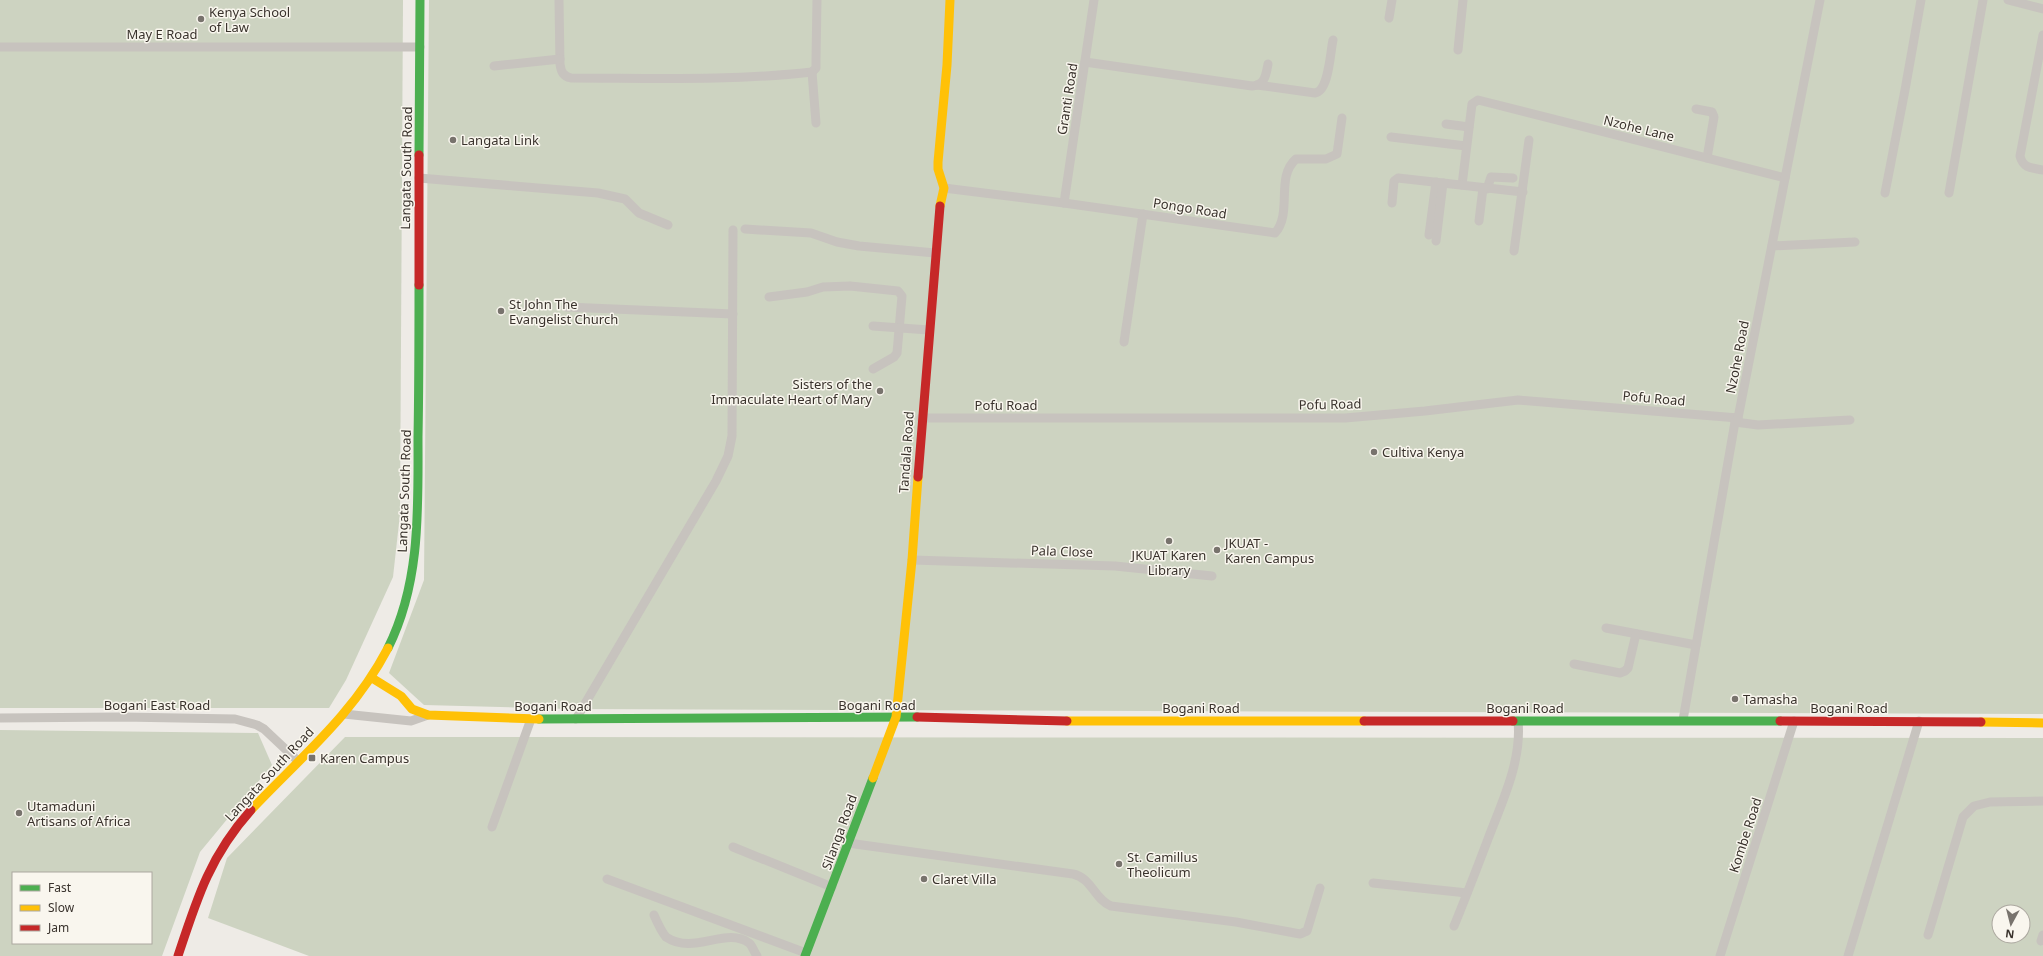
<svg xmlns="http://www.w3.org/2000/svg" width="2043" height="956" font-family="'Noto Sans',sans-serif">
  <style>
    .green { fill: #cdd3c1; fill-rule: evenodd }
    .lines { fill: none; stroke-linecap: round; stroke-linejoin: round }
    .street { stroke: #c7c3be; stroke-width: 9 }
    .fast { stroke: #4caf50; stroke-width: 9 }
    .slow { stroke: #ffc107; stroke-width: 9 }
    .jam { stroke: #c62828; stroke-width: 9 }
    .poi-dot { fill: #78736d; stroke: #f9f6ee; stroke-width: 1.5 }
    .labels { text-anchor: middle; stroke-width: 3; stroke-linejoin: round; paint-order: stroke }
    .poi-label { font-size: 13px; fill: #39322c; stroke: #f9f6ee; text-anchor: start }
    .street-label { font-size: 13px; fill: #39322c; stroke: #f9f6ee }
  </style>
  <rect width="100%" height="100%" fill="#eeebe6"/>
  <!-- green -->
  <g class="green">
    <polygon points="0,0 403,0 400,514 393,577 346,680 329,708 0,708"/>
    <polygon points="429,0 2043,0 2043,714 570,709 424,705 389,673 424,580"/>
    <path d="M0,730L258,733L272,765L200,852L162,956H0ZM13,873H151V943H13Z"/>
    <path d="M345,737L2043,738V956H309L208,918L227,858ZM1999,912H2023V936H1999Z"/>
  </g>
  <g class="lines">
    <!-- street -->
    <g class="street">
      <path d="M559,0L560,64C561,72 563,76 571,78C650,78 734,81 812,72L816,68V61L817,0"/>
      <polyline points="2008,0 2043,9"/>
      <polyline points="1389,18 1392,0"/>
      <path d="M2043,35L2020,156C2023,168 2031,168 2043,170"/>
      <polyline points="0,47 420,47"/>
      <polyline points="1458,50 1463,0"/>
      <path d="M1085,62L1252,86C1265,85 1266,75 1268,64"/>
      <polyline points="494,66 560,59"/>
      <polyline points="812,72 816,123"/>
      <path d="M1257,85L1315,93C1329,91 1330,53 1333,40"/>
      <polyline points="1696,109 1712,112 1714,117 1707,158"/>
      <polyline points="1446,124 1469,127"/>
      <polyline points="1391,137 1466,146"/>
      <polyline points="419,178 598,193 625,199 639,213 668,225"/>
      <polyline points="1462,185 1472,104 1478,100 1785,178"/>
      <path d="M944,188L1064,203L1275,233C1293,213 1275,177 1296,159H1326L1337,154L1342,118"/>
      <polyline points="1487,189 1491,177 1513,178"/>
      <polyline points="1885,193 1905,90 1921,0"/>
      <polyline points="1949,193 1983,0"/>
      <polyline points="1064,203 1094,0"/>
      <polyline points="1392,203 1394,181 1398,178 1523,192"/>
      <polyline points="1479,221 1483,188"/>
      <polyline points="745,229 811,233 837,242 859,246 935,253"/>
      <polyline points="1429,235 1436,182"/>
      <polyline points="1436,241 1443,183"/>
      <polyline points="1772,246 1855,242"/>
      <polyline points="1514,251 1529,140"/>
      <polyline points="769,297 807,292 823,287 850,286 898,291 902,296 897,353 894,357 873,369"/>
      <polyline points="566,307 733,314"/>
      <polyline points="873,326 929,330"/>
      <polyline points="1124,342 1143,214"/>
      <polyline points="921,418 1345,418 1425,411 1518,400 1738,418"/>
      <polyline points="1735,422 1758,425 1850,420"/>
      <polyline points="912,560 1115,566 1212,576"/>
      <polyline points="1606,628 1696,645"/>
      <polyline points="1574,664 1620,673 1625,671 1628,668 1636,634"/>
      <polyline points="344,714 411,721 428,715"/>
      <polyline points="0,718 122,717 235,719 257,725 264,729 298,761"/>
      <polyline points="576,719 716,481 728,456 732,436 733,230"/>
      <polyline points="1683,720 1735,422 1738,418 1820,0"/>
      <polyline points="492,827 531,719"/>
      <path d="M848,843L1073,874C1092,878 1094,899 1111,906L1236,922L1300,934L1307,931L1320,888"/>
      <polyline points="733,847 832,887"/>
      <polyline points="607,879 806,953"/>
      <polyline points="1373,883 1467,893"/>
      <path d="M654,915C657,922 661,931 666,937C694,956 726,926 749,943C752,945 754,952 757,956"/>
      <path d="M1454,926C1466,897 1477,868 1488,839C1502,802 1522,761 1518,721"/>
      <polyline points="1928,935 1963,817 1974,806 1990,802 2043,801"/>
      <polyline points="2041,941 2043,935"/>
      <polyline points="1720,956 1794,721"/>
      <polyline points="1848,956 1919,721"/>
    </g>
    <!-- fast -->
    <g class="fast">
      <polyline points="419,155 420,0"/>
      <path d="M388,648C421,582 418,508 418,437C419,386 419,335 419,285"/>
      <polyline points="539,719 917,717"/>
      <polyline points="1513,721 1780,721"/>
      <polyline points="805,956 873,778"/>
    </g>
    <!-- slow -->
    <g class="slow">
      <polyline points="940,206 944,188 938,169 938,162 947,65 950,0"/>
      <polyline points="372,678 401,696 412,709 428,715 539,719"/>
      <polyline points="1067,721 1364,721"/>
      <polyline points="1981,722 2043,723"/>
      <polyline points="873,778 896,717 912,560 918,477"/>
      <path d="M251,810C302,756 353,715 388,648"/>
    </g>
    <!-- jam -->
    <g class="jam">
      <polyline points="419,285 419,155"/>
      <polyline points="918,477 940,206"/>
      <polyline points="917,717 1067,721"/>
      <polyline points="1364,721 1513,721"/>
      <polyline points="1780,721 1981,722"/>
      <path d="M178,956C197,898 210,856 251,810"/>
    </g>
  </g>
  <!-- markers -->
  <g class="poi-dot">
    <circle cx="201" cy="19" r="4"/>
    <circle cx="453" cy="140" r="4"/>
    <circle cx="501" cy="311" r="4"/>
    <circle cx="880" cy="391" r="4"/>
    <circle cx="1374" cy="452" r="4"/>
    <circle cx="1169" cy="541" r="4"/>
    <circle cx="1217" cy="550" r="4"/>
    <circle cx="1735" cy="699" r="4"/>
    <rect x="308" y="754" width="8" height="8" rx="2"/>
    <circle cx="19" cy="813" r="4"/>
    <circle cx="1119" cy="864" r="4"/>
    <circle cx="924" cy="879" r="4"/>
  </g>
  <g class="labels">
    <!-- poi labels -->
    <g class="poi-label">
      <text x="209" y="17">Kenya School<tspan x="209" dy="15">of Law</tspan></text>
      <text x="461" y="145">Langata Link</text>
      <text x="509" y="309">St John The<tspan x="509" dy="15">Evangelist Church</tspan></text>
      <text x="872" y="389" text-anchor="end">Sisters of the<tspan x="872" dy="15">Immaculate Heart of Mary</tspan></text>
      <text x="1382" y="457">Cultiva Kenya</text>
      <text x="1225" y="548">JKUAT -<tspan x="1225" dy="15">Karen Campus</tspan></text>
      <text x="1169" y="560" text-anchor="middle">JKUAT Karen<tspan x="1169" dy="15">Library</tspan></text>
      <text x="1743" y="704">Tamasha</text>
      <text x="320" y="763">Karen Campus</text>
      <text x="27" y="811">Utamaduni<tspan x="27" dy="15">Artisans of Africa</tspan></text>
      <text x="1127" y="862">St. Camillus<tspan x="1127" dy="15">Theolicum</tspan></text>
      <text x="932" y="884">Claret Villa</text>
    </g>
    <!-- street labels -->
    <g class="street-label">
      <text x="162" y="39">May E Road</text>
      <text transform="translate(1067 99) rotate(-81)" y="5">Granti Road</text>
      <text transform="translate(1639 128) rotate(14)" y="5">Nzohe Lane</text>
      <text transform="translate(406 168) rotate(-89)" y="5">Langata South Road</text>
      <text transform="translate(1190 208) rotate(9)" y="5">Pongo Road</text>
      <text transform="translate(1737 357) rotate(-79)" y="5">Nzohe Road</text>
      <text transform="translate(1654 398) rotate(5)" y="5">Pofu Road</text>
      <text transform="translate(1330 404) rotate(-1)" y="5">Pofu Road</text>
      <text x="1006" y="410">Pofu Road</text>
      <text transform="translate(906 452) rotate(-86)" y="5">Tandala Road</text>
      <text transform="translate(404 491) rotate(-88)" y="5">Langata South Road</text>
      <text transform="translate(1062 551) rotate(2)" y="5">Pala Close</text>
      <text x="157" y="710">Bogani East Road</text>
      <text x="877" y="710">Bogani Road</text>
      <text x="553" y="711">Bogani Road</text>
      <text x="1201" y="713">Bogani Road</text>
      <text x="1525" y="713">Bogani Road</text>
      <text x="1849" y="713">Bogani Road</text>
      <text transform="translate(269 774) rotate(-47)" y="5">Langata South Road</text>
      <text transform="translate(839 832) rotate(-70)" y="5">Silanga Road</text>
      <text transform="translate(1745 835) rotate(-72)" y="5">Kombe Road</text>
    </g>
  </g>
  <!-- legend -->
  <rect x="12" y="872" width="140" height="72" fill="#f9f6ee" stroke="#aca8a0"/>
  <rect x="20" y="885" width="20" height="6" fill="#4caf50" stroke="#aca8a0"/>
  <text x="48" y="892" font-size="12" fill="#39322c">Fast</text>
  <rect x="20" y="905" width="20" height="6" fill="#ffc107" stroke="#aca8a0"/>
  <text x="48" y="912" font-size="12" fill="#39322c">Slow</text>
  <rect x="20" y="925" width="20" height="6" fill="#c62828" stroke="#aca8a0"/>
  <text x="48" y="932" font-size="12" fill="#39322c">Jam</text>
  <!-- north arrow -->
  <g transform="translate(2011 924) rotate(187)"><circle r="19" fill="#f9f6ee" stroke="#aca8a0"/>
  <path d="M0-3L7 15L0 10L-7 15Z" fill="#78736d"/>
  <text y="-6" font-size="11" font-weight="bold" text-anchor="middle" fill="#39322c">N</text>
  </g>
</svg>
